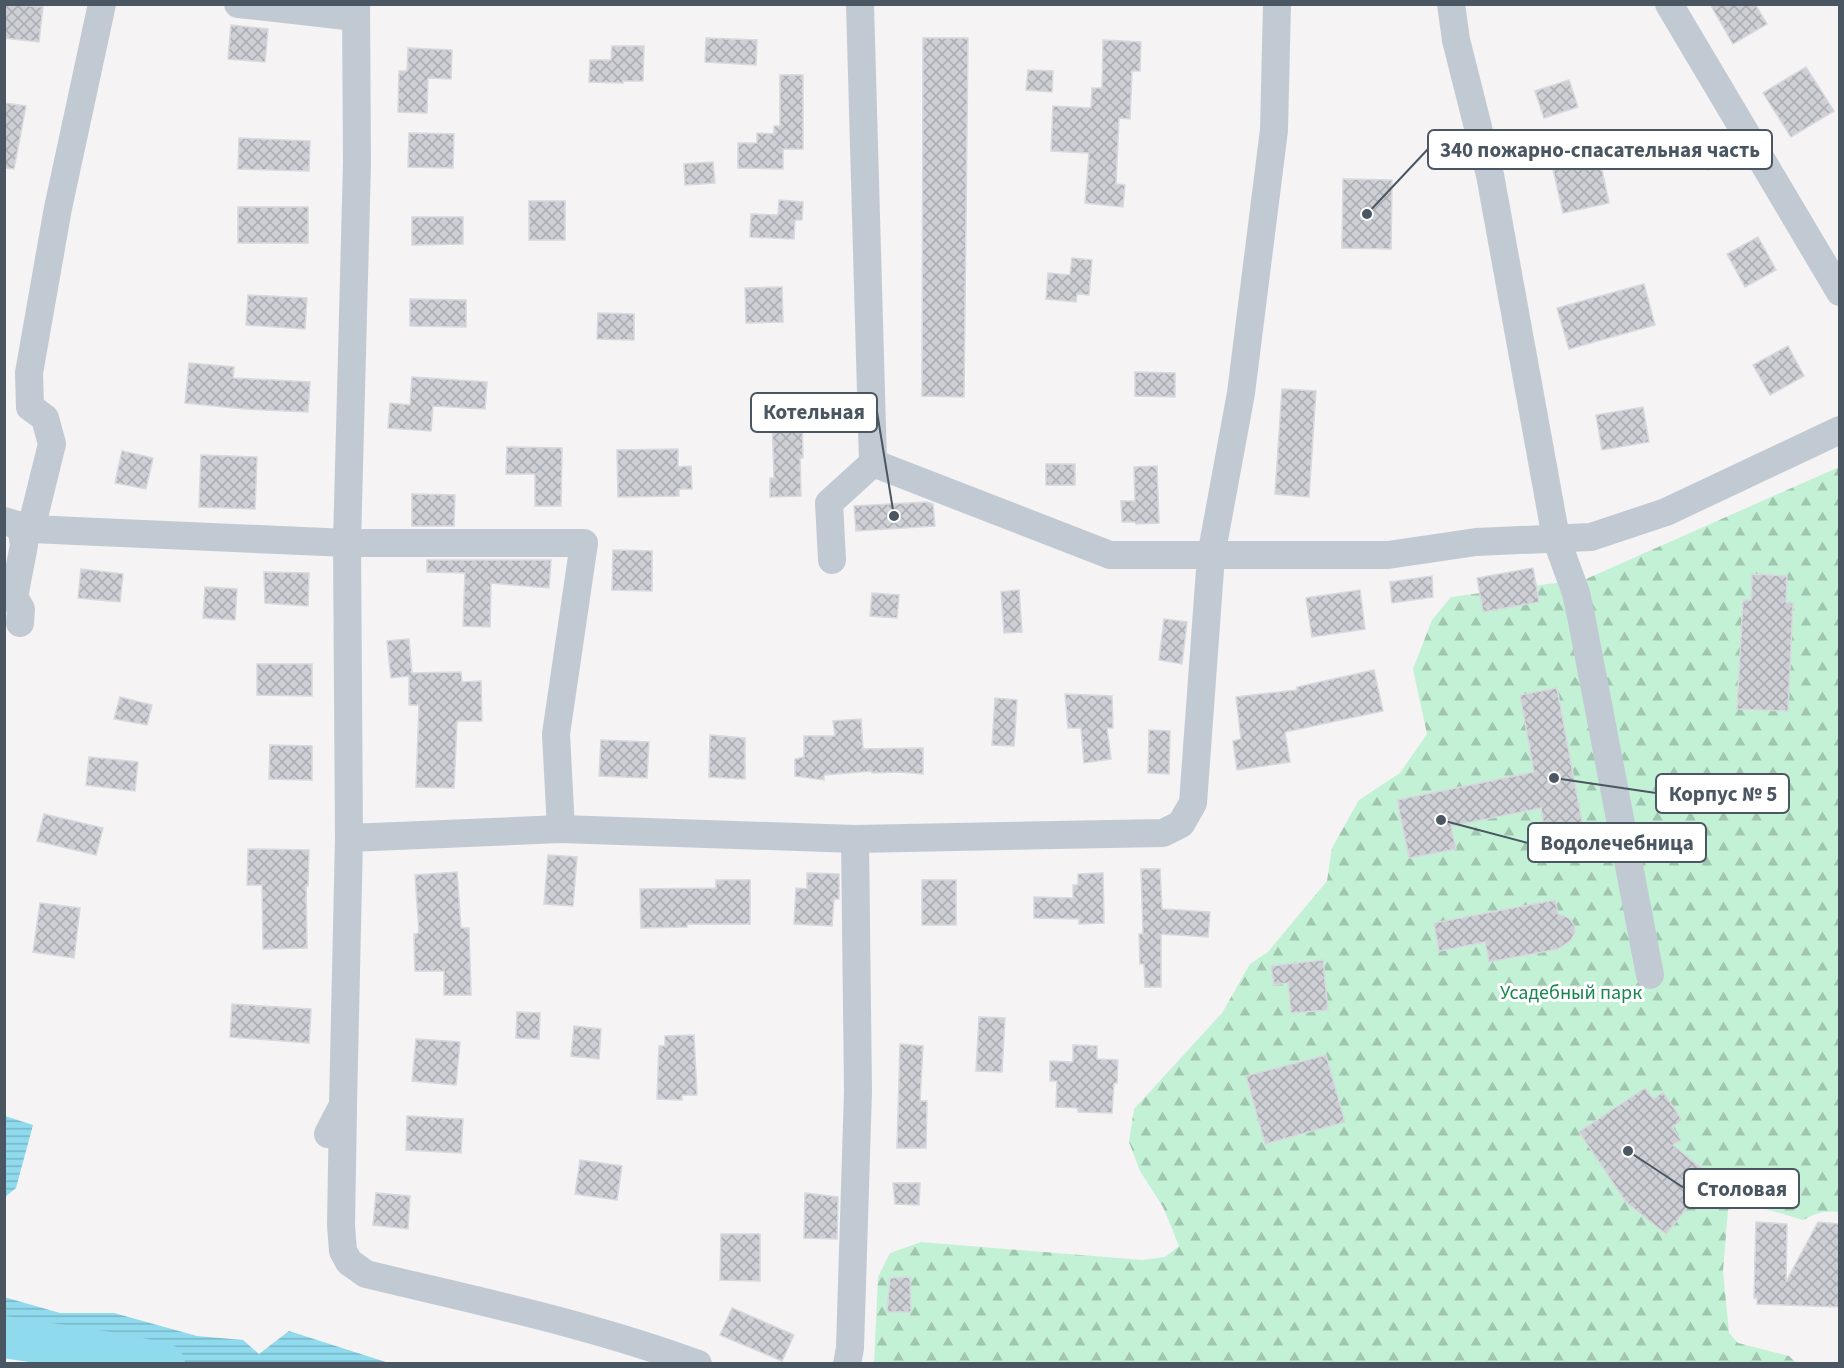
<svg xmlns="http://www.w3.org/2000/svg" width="1844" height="1368" font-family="'Source Sans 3',sans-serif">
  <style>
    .forest { fill: url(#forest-firs) }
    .water { fill: url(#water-rules) }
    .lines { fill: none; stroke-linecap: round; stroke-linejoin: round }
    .river { stroke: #90daee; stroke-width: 42 }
    .building { fill: url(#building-cross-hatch); stroke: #d7d9de; stroke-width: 1.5 }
    .minor { stroke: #c1cad2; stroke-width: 28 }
    .labels { text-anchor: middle; stroke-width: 6; stroke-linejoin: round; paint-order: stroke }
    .park-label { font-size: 20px; fill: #17864f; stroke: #fff }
    .leader { fill: none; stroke: #4a5661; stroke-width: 2 }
    .callout-dot { fill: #4a5661; stroke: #fff; stroke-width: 2 }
    .callout { fill: #fff; stroke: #4a5661; stroke-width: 2 }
    .callout-label { font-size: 21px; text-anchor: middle; font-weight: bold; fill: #4a5661 }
  </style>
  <defs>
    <pattern id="forest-firs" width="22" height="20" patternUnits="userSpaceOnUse" patternTransform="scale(1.5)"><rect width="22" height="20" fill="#c3f1d5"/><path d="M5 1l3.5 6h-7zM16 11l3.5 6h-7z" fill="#a0c6b0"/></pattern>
    <pattern id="water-rules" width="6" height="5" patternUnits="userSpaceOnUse" patternTransform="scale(1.5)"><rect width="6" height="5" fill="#90daee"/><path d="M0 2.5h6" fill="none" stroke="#78b4c4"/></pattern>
    <pattern id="building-cross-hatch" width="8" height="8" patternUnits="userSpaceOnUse" patternTransform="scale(1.5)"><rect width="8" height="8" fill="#cdcfd5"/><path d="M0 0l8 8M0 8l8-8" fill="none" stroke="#a8abb0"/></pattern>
  </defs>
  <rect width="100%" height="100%" fill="#f5f3f3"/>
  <!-- forest -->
  <path class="forest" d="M1839,467V1212C1826,1210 1815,1213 1803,1220L1746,1203L1728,1210L1723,1271L1729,1333L1738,1343L1789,1356L1796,1363L874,1364L878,1277L890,1253L921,1242L1142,1260L1165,1257L1179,1246L1163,1207L1140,1171L1129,1142L1134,1109L1222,1013L1250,964L1268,952L1327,881L1332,848L1359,800L1400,773L1427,734L1413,669L1432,620L1451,597L1586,579Z"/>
  <!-- water -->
  <g class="water">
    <polygon points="5,1116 33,1125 16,1188 5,1197"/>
    <polygon points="4,1297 60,1313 114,1313 197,1336 243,1340 259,1354 289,1331 389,1363 150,1363 120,1353 5,1343"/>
  </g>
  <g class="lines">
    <!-- river -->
    <polyline class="river" points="4,1337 123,1355 164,1364"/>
  </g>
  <!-- building -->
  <g class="building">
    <polygon points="4,4 43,7 39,42 4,38"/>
    <polygon points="1710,4 1755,4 1767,24 1733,44"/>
    <polygon points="231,25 268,29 265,62 228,59"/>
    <polygon points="706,38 757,40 756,65 705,62"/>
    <polygon points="923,38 968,38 964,397 922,396"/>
    <polygon points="1103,40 1141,42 1140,71 1132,71 1130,119 1119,118 1116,184 1125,185 1123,207 1085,203 1089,153 1051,151 1053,106 1091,108 1092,88 1102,88"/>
    <polygon points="612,46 644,46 643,81 623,81 623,83 589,82 590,60 611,60"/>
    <polygon points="408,48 452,50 451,79 428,78 427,113 398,112 399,71 407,71"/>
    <polygon points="1806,67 1834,111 1791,137 1763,93"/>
    <polygon points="1028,70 1053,71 1052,92 1026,90"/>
    <polygon points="780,75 803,75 803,149 783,149 783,169 738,168 738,143 757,143 757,133 774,134 774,126 780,126"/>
    <polygon points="1569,80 1578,107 1544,118 1535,91"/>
    <polygon points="4,103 26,106 14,169 4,168"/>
    <polygon points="1722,131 1735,152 1708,170 1695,149"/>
    <polygon points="409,133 454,134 453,168 408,167"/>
    <polygon points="239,138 310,141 309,171 238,169"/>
    <polygon points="1599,155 1609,203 1563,213 1552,165"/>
    <polygon points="713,162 715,183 685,185 684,164"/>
    <polygon points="1343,179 1392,180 1391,249 1342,248"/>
    <polygon points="779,200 803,202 802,220 795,220 794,239 750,237 751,214 778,215"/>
    <rect x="529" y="201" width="36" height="39"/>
    <rect x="238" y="207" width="70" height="36"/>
    <polygon points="412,217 463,217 463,244 412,245"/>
    <polygon points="1758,237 1776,270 1745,287 1727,254"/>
    <polygon points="1072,258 1092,260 1089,295 1077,294 1076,302 1046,299 1048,273 1070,275"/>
    <polygon points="1644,284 1655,325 1569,349 1557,308"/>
    <polygon points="782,287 783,322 746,323 745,288"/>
    <polygon points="248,295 307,298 305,329 246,325"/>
    <polygon points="410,299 466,300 466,327 410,326"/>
    <polygon points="598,313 634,314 634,340 597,339"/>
    <polygon points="1788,346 1804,376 1770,395 1753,365"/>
    <polygon points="189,363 234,367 233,378 310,382 308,412 245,409 185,403"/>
    <polygon points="1135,372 1175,373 1175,397 1135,396"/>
    <polygon points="412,377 487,382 485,409 433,406 431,431 388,428 390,403 410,405"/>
    <polygon points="1282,389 1316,391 1309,497 1275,494"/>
    <polygon points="1643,407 1649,442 1602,450 1596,415"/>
    <polygon points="802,417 803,458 800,458 801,496 770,497 770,478 774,478 772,418"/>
    <polygon points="507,447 562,448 561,506 535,506 535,474 506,474"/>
    <polygon points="678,449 678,467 691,466 692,489 679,489 679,496 618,497 617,450"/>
    <polygon points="122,451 153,458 146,489 115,483"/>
    <polygon points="201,455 257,457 255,509 199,507"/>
    <rect x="1046" y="464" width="29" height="21"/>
    <polygon points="1157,466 1159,523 1136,524 1135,522 1122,522 1121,501 1135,501 1134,467"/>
    <polygon points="412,494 455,495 454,526 412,526"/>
    <polygon points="927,502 933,504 935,526 856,531 854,506"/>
    <polygon points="613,550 652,551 652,591 612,590"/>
    <polygon points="427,560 551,560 549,588 491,583 490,627 463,626 465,573 427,572"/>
    <polygon points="1533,568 1539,602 1483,612 1477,578"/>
    <polygon points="81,569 123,574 120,602 78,598"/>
    <polygon points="264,572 309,573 308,606 265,603"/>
    <polygon points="1752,574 1787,576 1786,602 1793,603 1788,711 1737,709 1743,600 1751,600"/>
    <polygon points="1432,576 1433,597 1392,603 1390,582"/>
    <polygon points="205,587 237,589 235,620 203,618"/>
    <polygon points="1019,590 1022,632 1004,633 1001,592"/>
    <polygon points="1360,590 1365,629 1312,637 1306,598"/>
    <polygon points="872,593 899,595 897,618 870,616"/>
    <polygon points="1164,619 1187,622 1182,664 1159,660"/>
    <polygon points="409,639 412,673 461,672 462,682 481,681 482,721 457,721 454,788 416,787 419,705 409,705 409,676 391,678 387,641"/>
    <polygon points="257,664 312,664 312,696 257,695"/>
    <polygon points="1374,670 1383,711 1285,732 1290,762 1237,770 1233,741 1241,739 1236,697 1297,690 1297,687"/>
    <polygon points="1557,688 1583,827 1545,834 1541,808 1451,826 1456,849 1409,858 1397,800 1534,772 1520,695"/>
    <polygon points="1065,694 1112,696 1113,728 1107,728 1111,759 1084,763 1081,728 1068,728"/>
    <polygon points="120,697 152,705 147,725 114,719"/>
    <polygon points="995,698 1017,700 1014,746 992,745"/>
    <polygon points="861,719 863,749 923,748 923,774 899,772 872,773 872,771 824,775 824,780 795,776 795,759 804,757 804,736 835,736 833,721"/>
    <polygon points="1149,730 1170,731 1169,774 1148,773"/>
    <polygon points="710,735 745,738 745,779 709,777"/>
    <polygon points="601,740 649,742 647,778 599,776"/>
    <polygon points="270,745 312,746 312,780 269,779"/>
    <polygon points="89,757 138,762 135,791 86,785"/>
    <polygon points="44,814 103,828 96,855 37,841"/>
    <polygon points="248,849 309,850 308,886 306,886 307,948 263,949 262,885 247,885"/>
    <polygon points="548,855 577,857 573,906 544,904"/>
    <polygon points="1141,869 1160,869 1162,909 1210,912 1208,937 1161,934 1161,987 1145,987 1144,964 1140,964 1139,934 1143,934"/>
    <polygon points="457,872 461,928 469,928 471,995 444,995 444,971 415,971 414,934 419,933 415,875"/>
    <polygon points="807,873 839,874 839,899 834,899 832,926 794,924 796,888 807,889"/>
    <polygon points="1103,873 1104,923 1079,924 1079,919 1034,918 1034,897 1073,898 1073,885 1078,885 1078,874"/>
    <polygon points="716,880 750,880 750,924 687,924 687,927 641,928 640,889 716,888"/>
    <rect x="922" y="880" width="34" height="45"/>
    <polygon points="1555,900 1558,914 1569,918 1574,925 1575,932 1571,940 1558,949 1489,962 1485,942 1439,951 1434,923"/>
    <polygon points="40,903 80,908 74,958 33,952"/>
    <polygon points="1323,960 1328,1010 1291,1013 1288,983 1274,985 1271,966"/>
    <polygon points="232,1004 311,1009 309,1043 230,1037"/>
    <polygon points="517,1012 540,1013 539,1039 516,1038"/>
    <polygon points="979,1017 1005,1018 1002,1072 976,1071"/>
    <polygon points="574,1026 601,1029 599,1059 571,1056"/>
    <polygon points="694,1035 697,1095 682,1095 682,1100 657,1099 659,1046 665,1046 665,1036"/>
    <polygon points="416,1039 460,1042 456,1085 412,1081"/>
    <polygon points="900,1044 923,1046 920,1101 927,1101 926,1148 897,1148"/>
    <polygon points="1073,1045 1097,1046 1097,1059 1118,1060 1117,1083 1114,1083 1112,1113 1078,1112 1078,1108 1056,1107 1057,1081 1050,1081 1050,1061 1073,1062"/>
    <polygon points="1326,1055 1345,1122 1265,1144 1246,1076"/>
    <polygon points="1645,1088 1653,1099 1663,1092 1682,1120 1672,1127 1681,1140 1673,1145 1712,1177 1666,1234 1626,1202 1579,1132"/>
    <polygon points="407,1116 463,1119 461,1153 406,1150"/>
    <polygon points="580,1160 622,1166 617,1200 575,1194"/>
    <polygon points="893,1183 920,1183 919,1205 895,1204"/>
    <polygon points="376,1193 410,1196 408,1229 373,1225"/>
    <polygon points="805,1193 838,1197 837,1239 804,1238"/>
    <polygon points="1756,1222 1787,1224 1786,1282 1818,1222 1839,1224 1839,1307 1757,1304 1757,1298 1754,1298"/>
    <polygon points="721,1234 760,1234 760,1281 720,1280"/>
    <polygon points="910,1277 911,1312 887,1312 890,1278"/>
    <polygon points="732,1308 794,1335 782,1361 720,1335"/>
  </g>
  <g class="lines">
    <!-- minor -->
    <g class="minor">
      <polyline points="238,4 355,17"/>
      <polyline points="1451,4 1456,40 1490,175 1556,538 1576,593 1582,621 1650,975"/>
      <polyline points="1669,4 1840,292"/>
      <polyline points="873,463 1110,555 1388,555 1476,542 1591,537 1666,512 1840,430"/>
      <polyline points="4,521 31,529 347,543 584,543 556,734 561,829"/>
      <polyline points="31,529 52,444 45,418 30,407 29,373 58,208 102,4"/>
      <polyline points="832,560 829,503 873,463 860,4"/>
      <polyline points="20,623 21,609 14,597 24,545 21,526"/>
      <polyline points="349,838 561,829 855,839 1163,833 1181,824 1193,803 1211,556 1241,393 1274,130 1277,4"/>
      <path d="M343,1108L341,1225L343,1251L349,1262L366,1274C477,1301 590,1324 698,1364"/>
      <polyline points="328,1134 343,1105 349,838 347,543 357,163 356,4"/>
      <polyline points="847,1364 850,1348 858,1091 855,839"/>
    </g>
  </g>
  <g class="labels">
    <!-- park labels -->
    <g class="park-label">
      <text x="1571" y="999">Усадебный парк</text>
    </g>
  </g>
  <!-- callouts -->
  <path class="leader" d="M1367 214L1428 149M894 516L877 412M1554 778L1656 793M1441 820L1528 843M1628 1151L1684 1188"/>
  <g class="callout-dot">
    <circle cx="1367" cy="214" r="6"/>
    <circle cx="894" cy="516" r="6"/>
    <circle cx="1554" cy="778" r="6"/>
    <circle cx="1441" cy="820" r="6"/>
    <circle cx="1628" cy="1151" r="6"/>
  </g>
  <g class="callout">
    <rect x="1428" y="130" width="344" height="39" rx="6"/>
    <rect x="751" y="393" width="126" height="39" rx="6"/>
    <rect x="1656" y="774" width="133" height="39" rx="6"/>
    <rect x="1528" y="823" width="178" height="39" rx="6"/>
    <rect x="1684" y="1169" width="115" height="39" rx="6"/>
  </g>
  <g class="callout-label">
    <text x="1600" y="157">340 пожарно-спасательная часть</text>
    <text x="814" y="419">Котельная</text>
    <text x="1723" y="801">Корпус № 5</text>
    <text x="1617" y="850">Водолечебница</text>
    <text x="1742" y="1196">Столовая</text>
  </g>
  <!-- border -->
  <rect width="1844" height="1368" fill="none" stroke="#4a5661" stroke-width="12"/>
</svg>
